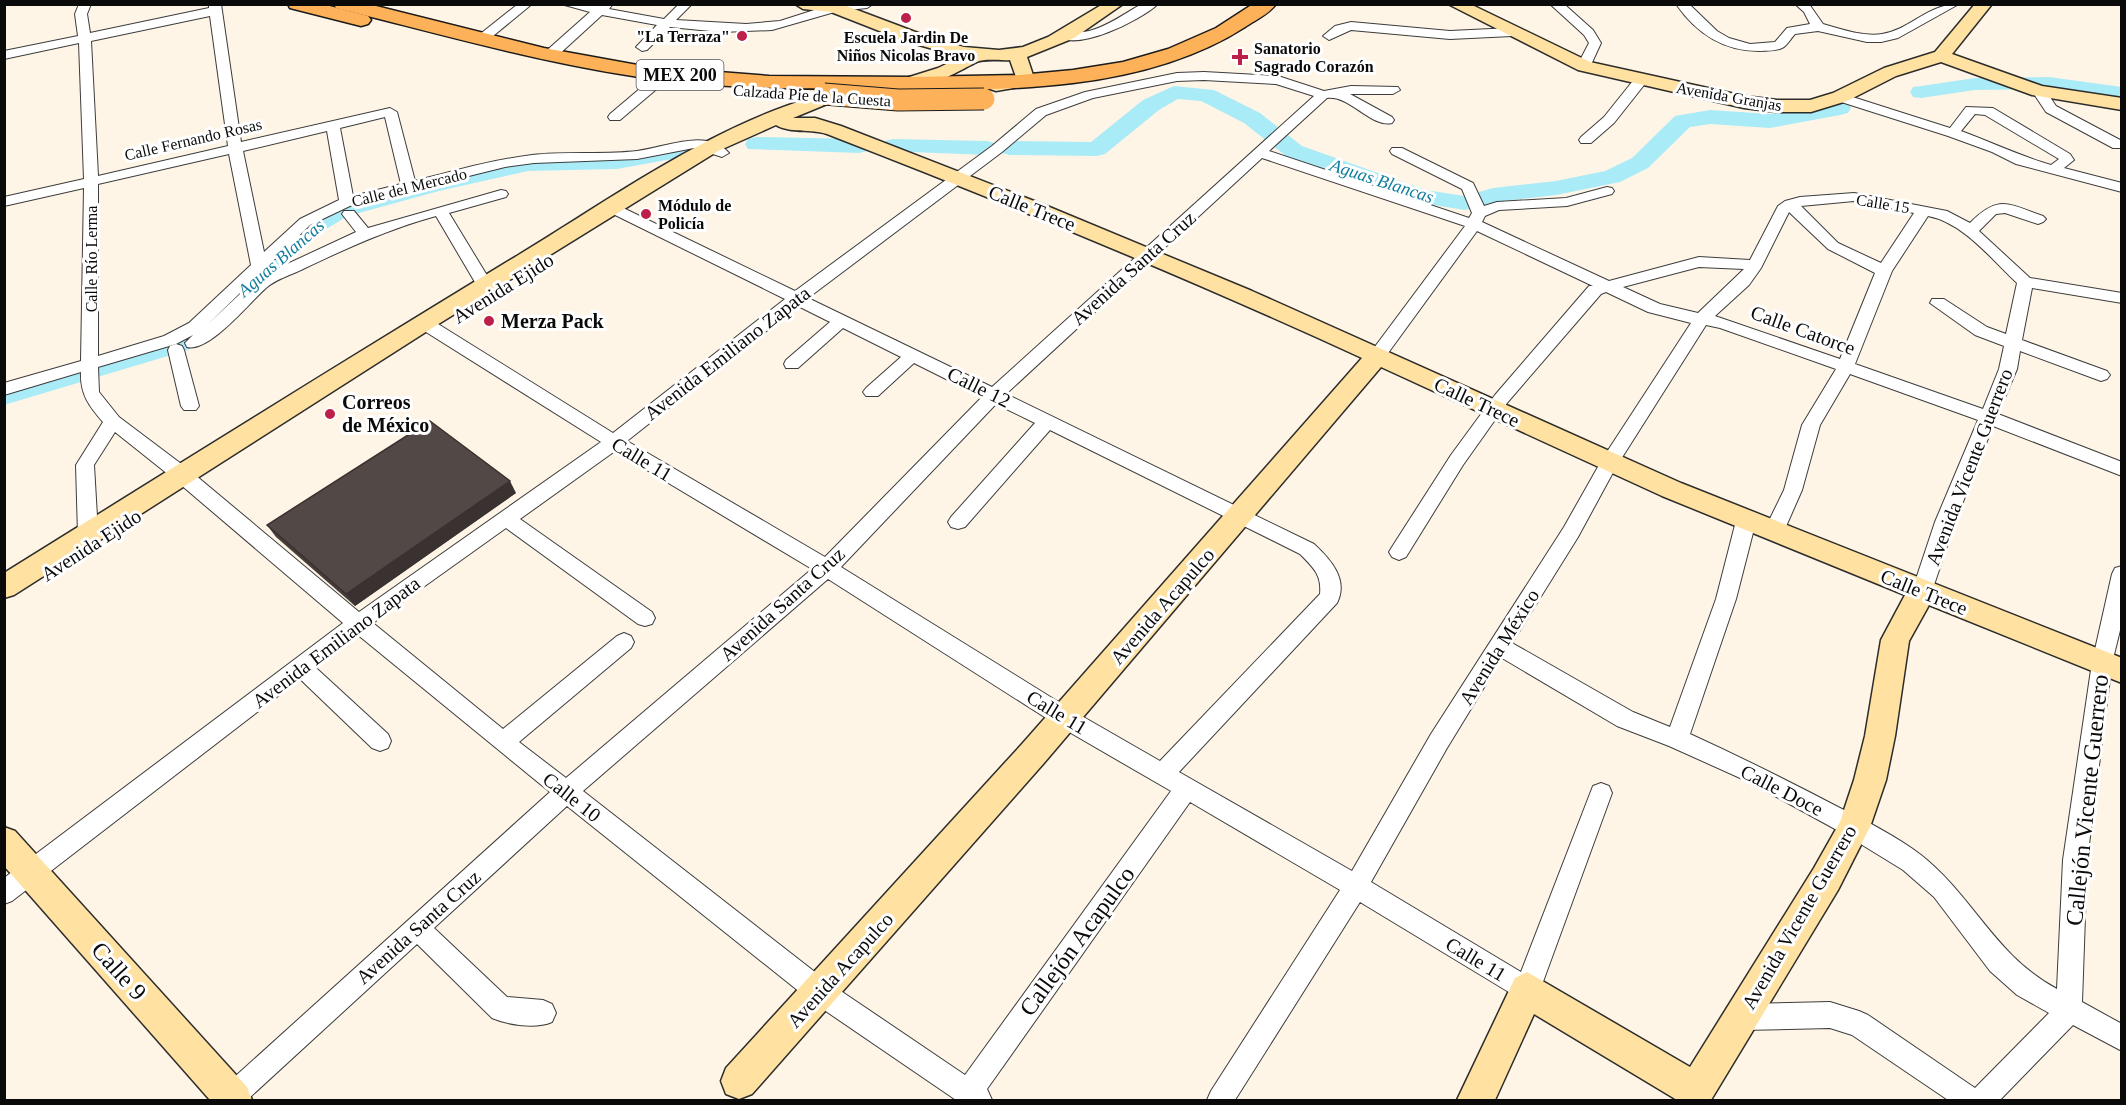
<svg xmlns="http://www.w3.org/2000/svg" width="2126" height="1105" font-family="Georgia,serif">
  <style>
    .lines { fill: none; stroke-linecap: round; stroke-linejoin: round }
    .river { fill: #aaebf8; fill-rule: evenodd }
    .street-casing { stroke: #3d3d3d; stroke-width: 2 }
    .secondary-casing { stroke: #2c2c2c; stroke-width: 3 }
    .primary-casing { stroke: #1b1b1b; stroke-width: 3 }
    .street { fill: #fff; fill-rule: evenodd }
    .secondary { fill: #ffe1a1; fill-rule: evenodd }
    .primary { fill: #fdb259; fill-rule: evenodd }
    .primary-bridge-casing { stroke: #1b1b1b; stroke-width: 23; stroke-linecap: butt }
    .primary-bridge { stroke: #fdb259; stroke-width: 21 }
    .wall { fill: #473e3c }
    .shaded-wall { fill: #393231 }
    .building { fill: #524846; stroke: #393231; stroke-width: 1.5 }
    .poi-dot { fill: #bc2048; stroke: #fff; stroke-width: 2 }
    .labels { text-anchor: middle; stroke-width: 6; stroke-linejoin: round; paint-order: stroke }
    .far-poi-label { font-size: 16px; font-weight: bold; fill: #0a0a0a; stroke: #fff; text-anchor: start }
    .far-street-label { font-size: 16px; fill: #0a0a0a; stroke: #fff }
    .shield { fill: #fff; stroke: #545454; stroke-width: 1.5 }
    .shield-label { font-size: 18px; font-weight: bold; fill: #0a0a0a }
    .far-water-label { font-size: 18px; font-style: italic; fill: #127e9d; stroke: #fff }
    .street-label { font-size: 20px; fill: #0a0a0a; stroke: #fff }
    .poi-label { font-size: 20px; font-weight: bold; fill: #0a0a0a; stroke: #fff; text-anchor: start }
    .near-street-label { font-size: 24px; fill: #0a0a0a; stroke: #fff }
  </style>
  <rect width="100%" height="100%" fill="#fff5e6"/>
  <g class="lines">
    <!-- river -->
    <g class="river">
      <polygon points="2049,77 2122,87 2122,100 2049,89 1975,90 1921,98 1913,97 1910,92 1913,87 1921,86 1975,78"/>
      <polygon points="1174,86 1214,90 1260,113 1302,146 1426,190 1464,196 1493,188 1556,181 1605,171 1632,158 1675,116 1710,110 1770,114 1840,101 1848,103 1851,108 1848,113 1840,115 1770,128 1710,124 1690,127 1648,168 1620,182 1556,195 1495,202 1465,210 1414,202 1286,156 1244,123 1201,101 1178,99 1159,110 1105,154 1097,156 1010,155 1002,153 999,148 1002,143 1010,141 1091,142 1143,100"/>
      <polygon points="756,137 859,139 867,141 870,146 867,151 859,153 748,149 745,144 748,139"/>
      <polygon points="893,139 987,141 995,143 998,148 995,153 987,155 885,151 882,146 885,141"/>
      <polygon points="681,144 689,146 692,151 689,156 617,169 528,171 439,191 348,216 321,232 210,336 188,350 4,405 4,385 168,338 192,324 303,222 330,206 435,178 528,157 617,155"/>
    </g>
    <defs>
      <g id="street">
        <path d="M79,4H91L87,14L90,33L209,8V4H221L241,142L390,108L397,112L415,181C453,171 492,160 532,155C566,151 602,155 637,151C664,148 707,127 729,153L722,157L694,148L637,159L534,163L505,167L352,205L310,225L207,325L257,278L356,232L342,214L344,211H354L368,228L501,190L506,191L508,194L506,197L449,213L491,282L504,293L496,298L479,289L436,216C389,229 347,248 303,269C291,275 276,279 266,288C250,302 209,353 187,347L185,343L193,335L176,344L98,367L99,392L119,417L188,469L359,612L601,442L418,327L416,323L418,319H430L613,433L785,299L607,211L605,208L607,205H617L795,291L992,146L1036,109L1085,92L1177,73L1204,72L1278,76L1324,91L1351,86L1398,87L1400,90L1393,94H1350L1392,117L1394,120L1392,123C1371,128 1350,95 1327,98L1269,151L1469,218L1472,213L1462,189L1392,154L1390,151L1392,148H1402L1473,183L1484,206L1497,202L1566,198L1607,187L1612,188L1614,191L1612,194L1567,206L1499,210L1485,216L1482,222L1609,281L1699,257L1750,260L1778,206L1785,201L1800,197L1854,193L1947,211L1970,223C1999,194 2008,204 2043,216L2046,219L2043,222L2038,224L2005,213L1996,214L1979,231L2030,278L2122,293V303L2032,288L2022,340L2107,371L2110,375L2107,379L2101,381L2020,351L2017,369L1998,414L2122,462V476L1993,426L1955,522L1932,591L1929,597L1922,599L1915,597L1912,591L1935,522L1978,420L1850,374L1820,425L1802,490L1784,531L1781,536L1774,538L1767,536L1764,531L1784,490L1802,425L1836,369L1720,328L1706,325L1616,467L1578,537L1512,643L1633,712L1670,727L1716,599L1736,521L1739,516L1746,514L1753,516L1756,521L1736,599L1690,734C1740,757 1789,781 1838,807C1866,821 1896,836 1921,855C1974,897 1995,956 2057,989L2063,860L2092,663L2112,574L2115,568L2122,566V622L2112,663L2087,860L2082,1002L2122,1024V1051L2073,1025L2000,1100H1948L1852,1035L1830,1028L1742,1030L1733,1026L1729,1017L1733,1008L1742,1004L1830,1002L1859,1011L1868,1015L1975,1088L2049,1013L2017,995L1990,971L1934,897L1903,870L1846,835L1749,782L1669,746L1617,726L1502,658L1447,748L1371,882L1521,972L1593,786L1601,783L1609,786L1612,793L1540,990L1536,999L1527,1003L1360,902L1235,1100H1207L1211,1091L1340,890L1190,802L987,1089L992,1100H956L811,1001L567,806L434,928L507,997L543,1000L552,1004L556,1013L552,1022C536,1029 508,1025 492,1018L417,944L247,1100H215L219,1091L550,792L358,635L315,667L388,734L391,741L388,748L380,751L372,748L300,679L12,901L4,904V878L343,623L174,479L115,432L94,465L98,534L95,539L88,541L81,539L78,534L76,465L103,422C89,406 80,394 81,372L4,395V383L81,361L84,188L4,206V197L84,179L79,43L4,59V51L78,36L75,14ZM210,16L228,146L98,176L91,41ZM1204,80L1276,84L1314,96L992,387L808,298L1002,152L1046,115L1093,98L1177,81ZM385,117L401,184L353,196L340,128ZM327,131L339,200L300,219L264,252L243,151ZM229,154L251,265L189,323L164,336L98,356V184ZM1262,158L1465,226L1371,352L1369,356L1371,360H1383L1477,231L1593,286H1589L1495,395L1451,455L1392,547L1389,552L1392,557L1399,560L1406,557L1463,465L1507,403L1601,294L1606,292L1648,312L1691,323L1603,458L1564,527L1431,734L1352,871L1179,772L1337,603C1349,579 1330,559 1314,544L1006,394ZM1854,201L1914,213L1881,263L1838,243L1801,206ZM1789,212L1828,249L1875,273L1840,359L1715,316L1749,285L1761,268ZM1928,216C1964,223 1991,259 2017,283L2006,334L1987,327L1944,299H1932L1930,303L1975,335L2004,346L1999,369L1983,409L1855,364L1892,271ZM1699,267L1744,269L1698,313L1660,304L1623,287ZM798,306L830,322L786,360L784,364L786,368H798L843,328L901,357L866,388L863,392L866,396H878L914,363L982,397L825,557L627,441ZM996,404L1035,423L951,517L948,522L951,527L958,529L965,527L1050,430L1300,554C1313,567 1322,575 1320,594L1160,761L1073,711L841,567ZM615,451L812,569L566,778L519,742L631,648L634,642L631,636L624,633L617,636L503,729L373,623L506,528L638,624L645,626L652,624L655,618L652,612L520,519ZM828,579L1057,725L1171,791L965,1075L829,983L583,791Z"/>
        <polygon points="518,4 532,4 487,41 479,41 477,38 479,35"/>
        <polygon points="561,4 597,6 613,4 609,9 664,19 679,4 692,4 676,20 746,24 780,21 833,4 873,4 867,8 838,11 772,30 721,32 670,27 647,50 642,51 636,47 657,25 602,15 555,58 545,58 544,55 545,52 590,12"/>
        <path d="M1142,4H1158C1141,20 1076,53 1056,35C1064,28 1078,34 1089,31C1107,27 1125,13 1142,4Z"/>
        <polygon points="1550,4 1564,4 1593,30 1601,43 1589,69 1579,69 1577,66 1589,43 1584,35"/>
        <path d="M1676,4H1689L1717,31L1729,38L1750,44L1775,42L1787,28L1810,24L1804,12L1795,4H1809L1823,24C1841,29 1863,37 1882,34C1910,30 1927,4 1959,4L1898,38L1881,42H1867L1818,31L1795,34C1791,38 1787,46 1782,48C1776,51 1766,51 1759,51C1723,51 1696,33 1676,4Z"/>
        <polygon points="1351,22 1450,31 1512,28 1518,32 1512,36 1450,39 1351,30 1329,40 1323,36 1335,26"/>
        <polygon points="1641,76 1648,80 1614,123 1591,143 1581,143 1579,140 1581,137 1604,117 1636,77"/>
        <polygon points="654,80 661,84 659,87 620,120 610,120 608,117 610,114 649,81"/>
        <polygon points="2039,87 2044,88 2056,106 2122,141 2122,148 2113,148 2046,112 2032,91"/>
        <path d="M1840,93L1950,128L1966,107L1993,108L2070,154L2074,160L2064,168L2122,183V192L2016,164L1992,152L1948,136L1835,100L1833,97L1835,94ZM1975,114L1985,115L2059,159L2051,165C2020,156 1991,142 1961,131Z"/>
        <polygon points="176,344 182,346 184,350 199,406 196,410 184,410 181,406 168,350 170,346"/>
      </g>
      <g id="secondary">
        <path d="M795,4H841L934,39L964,47L999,50L1023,47L1048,37L1103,4H1123L1074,38L1027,57L1035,81L1032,85L996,91L990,89L987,85L990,81L1016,77L1010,60C1001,61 985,58 977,62C958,71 925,92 903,87L900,83L903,79L938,68L961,57L905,41L831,12L803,9Z"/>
        <polygon points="1448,4 1470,4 1590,62 1744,96 1777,100 1810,100 1833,93 1884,68 1935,52 1975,4 1992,4 1952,54 2042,86 2122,98 2122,110 2032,95 1941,62 1896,76 1847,101 1811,112 1777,112 1744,108 1578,70"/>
        <path d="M853,88L860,90L862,94L860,98L827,104L793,118H815L841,126L1047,206L1252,291L1681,483L2122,658V683L1929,605L1909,641L1895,736L1886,780L1870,827L1838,890L1711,1100H1677L1534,1014L1495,1100H1457L1515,978L1527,972L1690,1067L1814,868L1840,822L1854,780L1865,736L1881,640L1905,595L1662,496L1381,367L1044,763L752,1094L739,1099L726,1094L721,1081L726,1068L1022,744L1362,358C1186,277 1008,204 827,134C812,129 788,133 776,125L718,151L432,328L14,595L4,598V573C176,466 347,359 520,254C619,194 738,107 853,88Z"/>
        <polygon points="4,827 15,831 247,1087 252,1100 210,1100 4,866"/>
      </g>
      <g id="primary">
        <polygon points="288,4 322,4 368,16 371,20 368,24 361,26 290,8"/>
        <path d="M334,4H368L544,48L643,66L769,76L914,77L1020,75L1073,70L1123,62L1168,49L1216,28L1253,4H1276C1269,14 1255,20 1245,27C1136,97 986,90 862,89C788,89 713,88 639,77C537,62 437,33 336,8Z"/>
      </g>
    </defs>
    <!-- street casing -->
    <use href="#street" class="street-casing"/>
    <!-- secondary casing -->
    <use href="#secondary" class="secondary-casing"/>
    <!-- primary casing -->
    <use href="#primary" class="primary-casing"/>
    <!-- street -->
    <use href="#street" class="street"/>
    <!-- secondary -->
    <use href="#secondary" class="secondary"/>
    <!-- primary -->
    <use href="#primary" class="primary"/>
    <defs>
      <polyline id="primary-bridge" points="824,94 898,100 984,99"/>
    </defs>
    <!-- primary-bridge casing -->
    <use href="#primary-bridge" class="primary-bridge-casing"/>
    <!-- primary-bridge -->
    <use href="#primary-bridge" class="primary-bridge"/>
  </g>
  <!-- wall -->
  <polygon class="wall" points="516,493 355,606 276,537 267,525"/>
  <!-- shaded-wall -->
  <polygon class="shaded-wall" points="510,481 516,493 355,606 346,594"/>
  <!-- building -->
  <polygon class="building" points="430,421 510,481 346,594 267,525"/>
  <!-- markers -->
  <g class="poi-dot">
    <circle cx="906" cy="18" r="6"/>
    <circle cx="742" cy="36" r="6"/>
    <path d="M1237 48h6v6h6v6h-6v6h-6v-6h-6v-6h6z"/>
    <circle cx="646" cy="214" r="6"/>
    <circle cx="489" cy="321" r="6"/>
    <circle cx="330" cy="414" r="6"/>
  </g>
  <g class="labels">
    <!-- far-poi labels -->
    <g class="far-poi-label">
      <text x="730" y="42" text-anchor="end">"La Terraza"</text>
      <text x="906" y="43" text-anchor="middle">Escuela Jardin De<tspan x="906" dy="18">Niños Nicolas Bravo</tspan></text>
      <text x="1254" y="54">Sanatorio<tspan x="1254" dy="18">Sagrado Corazón</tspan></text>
      <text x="658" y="211">Módulo de<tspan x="658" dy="18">Policía</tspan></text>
    </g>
    <!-- far-street labels -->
    <g class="far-street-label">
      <text transform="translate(812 95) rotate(4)" y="6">Calzada Pie de la Cuesta</text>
      <text transform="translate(1729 96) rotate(10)" y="6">Avenida Granjas</text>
      <text transform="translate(193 139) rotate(-13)" y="6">Calle Fernando Rosas</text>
      <text transform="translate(409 187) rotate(-14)" y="6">Calle del Mercado</text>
      <text transform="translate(1883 203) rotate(9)" y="6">Calle 15</text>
      <text transform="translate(91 259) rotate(-90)" y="6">Calle Río Lerma</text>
    </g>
    <!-- shield labels -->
    <rect class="shield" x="636.5" y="60" width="87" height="30" rx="4.5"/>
    <g class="shield-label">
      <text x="680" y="81">MEX 200</text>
    </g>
    <!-- far-water labels -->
    <g class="far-water-label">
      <text transform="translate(1382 181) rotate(18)" y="6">Aguas Blancas</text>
      <text transform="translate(281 258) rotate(-41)" y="6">Aguas Blancas</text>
    </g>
    <!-- street labels -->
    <g class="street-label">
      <text transform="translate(1032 208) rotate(22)" y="7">Calle Trece</text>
      <text transform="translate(1133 268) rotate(-42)" y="7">Avenida Santa Cruz</text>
      <text transform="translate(503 288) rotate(-32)" y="7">Avenida Ejido</text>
      <text transform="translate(1803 330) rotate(20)" y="7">Calle Catorce</text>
      <text transform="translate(727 353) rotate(-38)" y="7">Avenida Emiliano Zapata</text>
      <text transform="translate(979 387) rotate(26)" y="7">Calle 12</text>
      <text transform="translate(1477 402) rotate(25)" y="7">Calle Trece</text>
      <text transform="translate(642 459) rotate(31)" y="7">Calle 11</text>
      <text transform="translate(1969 467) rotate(-69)" y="7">Avenida Vicente Guerrero</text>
      <text transform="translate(91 545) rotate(-33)" y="7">Avenida Ejido</text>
      <text transform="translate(1924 592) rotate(22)" y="7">Calle Trece</text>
      <text transform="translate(782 604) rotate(-42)" y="7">Avenida Santa Cruz</text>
      <text transform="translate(1162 606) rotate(-49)" y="7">Avenida Acapulco</text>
      <text transform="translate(336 642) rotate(-37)" y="7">Avenida Emiliano Zapata</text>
      <text transform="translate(1499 647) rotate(-58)" y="7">Avenida México</text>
      <text transform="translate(1057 712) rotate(31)" y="7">Calle 11</text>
      <text transform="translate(1782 790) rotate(27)" y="7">Calle Doce</text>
      <text transform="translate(572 797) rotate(38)" y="7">Calle 10</text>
      <text transform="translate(1799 917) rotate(-60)" y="7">Avenida Vicente Guerrero</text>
      <text transform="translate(418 927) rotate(-42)" y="7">Avenida Santa Cruz</text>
      <text transform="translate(1476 959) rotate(31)" y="7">Calle 11</text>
      <text transform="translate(840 970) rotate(-48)" y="7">Avenida Acapulco</text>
    </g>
    <!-- poi labels -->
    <g class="poi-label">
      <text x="501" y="328">Merza Pack</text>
      <text x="342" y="409">Correos<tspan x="342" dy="23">de México</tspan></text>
    </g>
    <!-- near-street labels -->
    <g class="near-street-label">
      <text transform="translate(2087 800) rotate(-84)" y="8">Callejón Vicente Guerrero</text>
      <text transform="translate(1077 941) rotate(-54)" y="8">Callejón Acapulco</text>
      <text transform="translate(119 971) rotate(48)" y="8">Calle 9</text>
    </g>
  </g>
  <!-- border -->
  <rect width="2126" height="1105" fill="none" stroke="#0a0a0a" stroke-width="12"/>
</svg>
